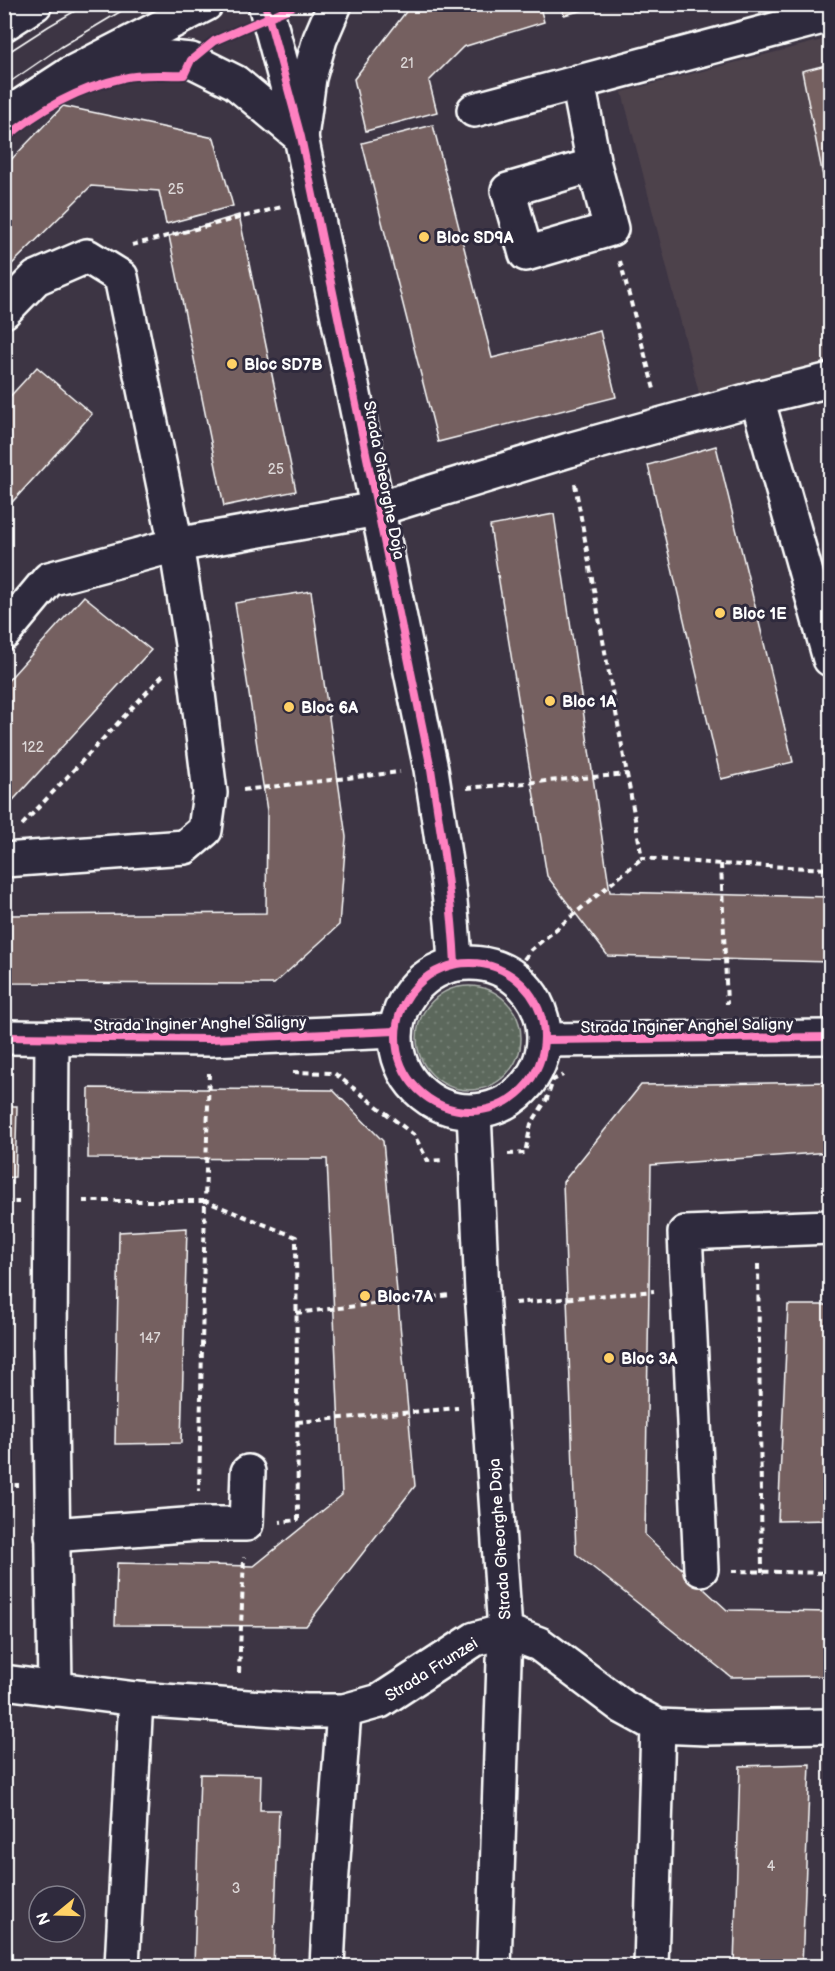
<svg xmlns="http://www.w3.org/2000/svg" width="835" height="1971" font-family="'Balsamiq Sans',sans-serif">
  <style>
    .built { fill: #4e424c }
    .garden { fill: url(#garden-dots); stroke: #aeb4ae; stroke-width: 1.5 }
    .building { fill: #746060; stroke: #fff; stroke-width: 1.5 }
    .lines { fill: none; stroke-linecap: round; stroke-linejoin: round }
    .minor-casing { stroke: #fff; stroke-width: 38 }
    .major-casing { stroke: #fff; stroke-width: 38 }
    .path { stroke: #fff; stroke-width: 4; stroke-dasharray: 6 4.5; stroke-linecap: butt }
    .minor { stroke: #2f2a3d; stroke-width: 33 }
    .major { stroke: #2f2a3d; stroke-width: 33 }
    .tram { stroke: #fff; stroke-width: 1.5 }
    .cycleway-casing { stroke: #2f2a3d; stroke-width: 11 }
    .cycleway { stroke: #ff80c0; stroke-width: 8 }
    .poi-dot { fill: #ffd166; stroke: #2f2a3d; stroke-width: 2 }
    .labels { text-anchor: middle; stroke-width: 6; stroke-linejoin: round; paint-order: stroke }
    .number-label { font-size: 14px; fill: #dcd7d7 }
    .poi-label { font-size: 16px; font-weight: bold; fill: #fff; stroke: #2f2a3d; text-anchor: start }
    .street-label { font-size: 16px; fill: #fff; stroke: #2f2a3d }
  </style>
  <defs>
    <pattern id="garden-dots" width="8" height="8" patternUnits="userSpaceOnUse" patternTransform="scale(1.5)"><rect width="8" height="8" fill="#5c685c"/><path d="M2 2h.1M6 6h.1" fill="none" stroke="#747f74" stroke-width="1.8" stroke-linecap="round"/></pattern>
  </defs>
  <rect width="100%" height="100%" fill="#3d3544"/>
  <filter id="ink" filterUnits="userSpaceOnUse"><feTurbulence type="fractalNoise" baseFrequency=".0167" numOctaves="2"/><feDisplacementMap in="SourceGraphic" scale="12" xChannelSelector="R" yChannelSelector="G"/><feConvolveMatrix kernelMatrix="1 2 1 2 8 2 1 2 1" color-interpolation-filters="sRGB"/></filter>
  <g filter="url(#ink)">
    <!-- built -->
    <polygon class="built" points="830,38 830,362 700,397 622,92"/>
    <!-- garden -->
    <circle class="garden" cx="469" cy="1038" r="52"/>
    <!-- building -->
    <g class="building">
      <polygon points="412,4 539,4 544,22 463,47 429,81 437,112 366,131 354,79"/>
      <polygon points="561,4 606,4 564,15"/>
      <polygon points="830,64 830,211 802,71"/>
      <polygon points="63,106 214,138 233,206 166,224 159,191 91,186 4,272 4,167"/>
      <polygon points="433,125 492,358 600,331 616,397 438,442 362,143"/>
      <polygon points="239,215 296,491 224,506 169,236"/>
      <polygon points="37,367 92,414 4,511 4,403"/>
      <polygon points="716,446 793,762 721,779 648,465"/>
      <polygon points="554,514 610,892 830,897 830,962 608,956 547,876 490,526"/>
      <polygon points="311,591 346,837 339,925 274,984 8,983 9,915 266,913 267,811 235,603"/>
      <polygon points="84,596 151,650 4,810 4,685"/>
      <polygon points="830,1082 830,1152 651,1165 645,1535 727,1610 830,1612 830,1676 731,1677 576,1554 563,1182 641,1085"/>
      <polygon points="89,1088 333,1090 383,1141 415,1486 306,1626 115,1625 117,1563 254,1566 342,1495 327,1159 88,1158"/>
      <polygon points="4,1106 17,1106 15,1177 4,1178"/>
      <polygon points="187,1228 181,1443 115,1444 119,1232"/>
      <polygon points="788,1305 830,1305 830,1520 778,1521"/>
      <polygon points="4,1572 9,1572 4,1597"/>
      <polygon points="810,1764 802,1966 734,1966 740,1766"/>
      <polygon points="200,1774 261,1775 260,1810 279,1810 273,1966 194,1966"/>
    </g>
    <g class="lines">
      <defs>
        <g id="minor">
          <path d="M265,4L301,137L431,769C441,834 452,898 455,964"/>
          <polyline points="578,82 594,165 611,229 526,254 508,190 594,165"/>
          <polyline points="474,110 830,15"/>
          <polyline points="4,311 36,278 87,256 121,277 176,545 192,644 210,793 205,830 185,847 4,860"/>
          <polyline points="757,398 830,659"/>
          <polyline points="4,633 49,579 176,545 377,509 569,450 757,398 830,380"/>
          <circle cx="470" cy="1037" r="74"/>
          <polyline points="4,1037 210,1039 396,1031"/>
          <polyline points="52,1037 50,1349 55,1689"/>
          <polyline points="545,1040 830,1037"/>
          <polyline points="474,1112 482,1292 505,1631 494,1966"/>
          <polyline points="52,1535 198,1524 246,1524 248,1472"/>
          <polyline points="701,1569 685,1233 830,1227"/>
          <polyline points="4,1682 136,1699 306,1711 344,1711 380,1701 475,1639 505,1631 539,1644 623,1707 658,1726 706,1728 830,1726"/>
          <polyline points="122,1966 136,1699"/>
          <polyline points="327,1966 331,1886 344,1711"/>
          <polyline points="651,1966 658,1726"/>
        </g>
        <g id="major">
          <polyline points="4,24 35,4"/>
          <polyline points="70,74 148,56 191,60 235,82 301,137"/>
          <polyline points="4,117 70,74 206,4"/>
          <polyline points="301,137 309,78 320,39 335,4"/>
        </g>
      </defs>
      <!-- minor casing -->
      <use href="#minor" class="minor-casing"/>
      <!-- major casing -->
      <use href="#major" class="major-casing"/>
      <!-- path -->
      <g class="path">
        <polyline points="132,245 282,207"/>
        <polyline points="620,261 655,393"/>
        <polyline points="575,484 642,858 721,864 830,869"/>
        <polyline points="467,788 628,774"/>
        <polyline points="243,790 400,772"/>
        <polyline points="22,825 163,675"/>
        <polyline points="721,864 727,1004"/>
        <polyline points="511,976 531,950 642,858"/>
        <polyline points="293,1072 334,1073 414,1135 428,1161 444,1160"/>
        <polyline points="209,1073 205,1201 296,1237 298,1520 280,1522"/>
        <polyline points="508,1154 525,1153 531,1124 547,1099 553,1080 563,1075"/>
        <polyline points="83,1201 205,1201 199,1491"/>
        <polyline points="4,1202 19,1202"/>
        <polyline points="758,1264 762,1572"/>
        <polyline points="515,1303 654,1291"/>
        <polyline points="296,1313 450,1295"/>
        <polyline points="297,1422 458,1408"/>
        <polyline points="4,1485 19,1485"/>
        <polyline points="732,1571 830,1573"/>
        <polyline points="239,1673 244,1557"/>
      </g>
      <!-- minor -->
      <use href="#minor" class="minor"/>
      <!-- major -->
      <use href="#major" class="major"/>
      <!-- tram -->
      <g class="tram">
        <polyline points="4,55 49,26 87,4"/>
        <polyline points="4,86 61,47 133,4"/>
      </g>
      <defs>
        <g id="cycleway">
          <path d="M265,4L301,137L431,769C441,834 452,898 455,964"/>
          <path d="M4,140C38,110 79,88 123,78C142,73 165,76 184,75L191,60L214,41L299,4"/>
          <circle cx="470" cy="1037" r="74"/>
          <polyline points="4,1037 210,1039 396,1031"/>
          <polyline points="545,1040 830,1037"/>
        </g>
      </defs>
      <!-- cycleway casing -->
      <use href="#cycleway" class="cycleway-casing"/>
      <!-- cycleway -->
      <use href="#cycleway" class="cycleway"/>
    </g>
  </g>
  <!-- markers -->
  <g class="poi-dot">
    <circle cx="424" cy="237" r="6"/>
    <circle cx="232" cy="364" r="6"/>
    <circle cx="720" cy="613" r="6"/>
    <circle cx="550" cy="701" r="6"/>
    <circle cx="289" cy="707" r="6"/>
    <circle cx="365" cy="1296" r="6"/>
    <circle cx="609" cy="1358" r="6"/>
  </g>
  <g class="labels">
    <!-- number labels -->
    <g class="number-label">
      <text x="407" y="68">21</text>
      <text x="176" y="194">25</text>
      <text x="276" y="474">25</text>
      <text x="33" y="752">122</text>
      <text x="150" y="1343">147</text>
      <text x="771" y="1871">4</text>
      <text x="236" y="1893">3</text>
    </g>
    <!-- poi labels -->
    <g class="poi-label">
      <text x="436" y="243">Bloc SD9A</text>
      <text x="244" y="370">Bloc SD7B</text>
      <text x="732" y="619">Bloc 1E</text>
      <text x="562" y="707">Bloc 1A</text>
      <text x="301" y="713">Bloc 6A</text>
      <text x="377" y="1302">Bloc 7A</text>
      <text x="621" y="1364">Bloc 3A</text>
    </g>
    <!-- street labels -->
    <g class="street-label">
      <text transform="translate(385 480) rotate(79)" y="6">Strada Gheorghe Doja</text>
      <text transform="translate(200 1023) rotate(-1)" y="6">Strada Inginer Anghel Saligny</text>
      <text transform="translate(687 1025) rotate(-1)" y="6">Strada Inginer Anghel Saligny</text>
      <text transform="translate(499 1539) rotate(-94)" y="6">Strada Gheorghe Doja</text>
      <text transform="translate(431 1669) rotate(-32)" y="6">Strada Frunzei</text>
    </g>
  </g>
  <!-- margin -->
  <rect width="835" height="1971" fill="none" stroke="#2f2a3d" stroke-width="24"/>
  <rect x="12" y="12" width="811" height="1947" fill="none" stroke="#fff" stroke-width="2" filter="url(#ink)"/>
  <!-- north arrow -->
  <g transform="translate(57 1914) rotate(251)"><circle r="28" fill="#2f2a3d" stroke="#827f8b" stroke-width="1.5"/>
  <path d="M0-4.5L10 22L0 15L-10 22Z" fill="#ffd166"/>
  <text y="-9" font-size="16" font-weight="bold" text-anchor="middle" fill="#ffffff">N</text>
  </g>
</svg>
